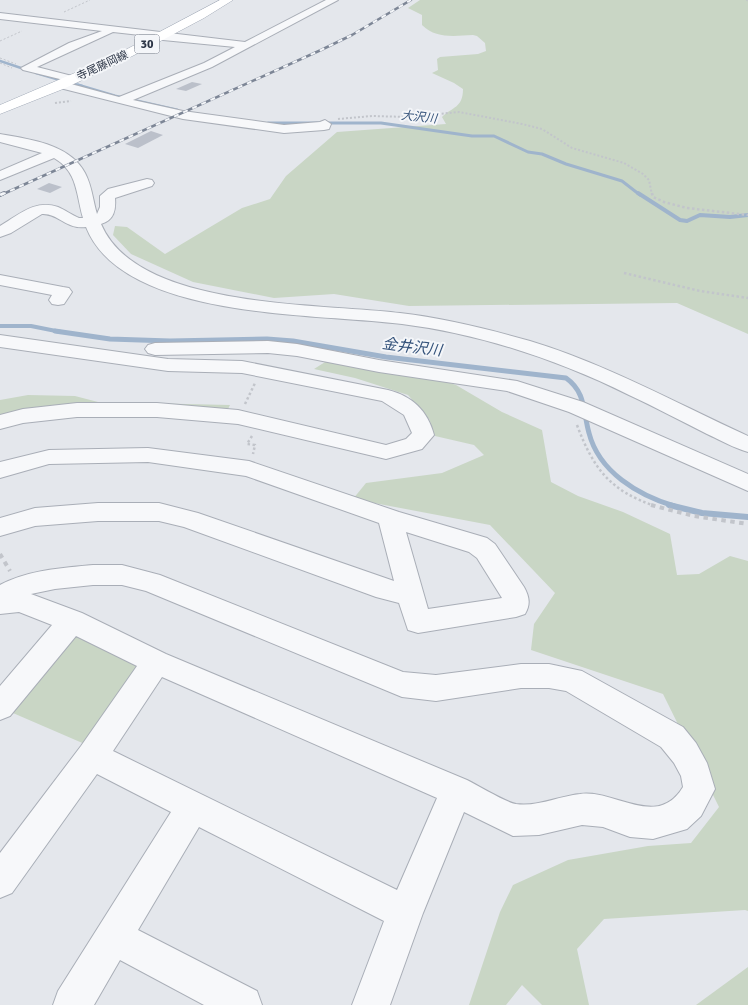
<svg xmlns="http://www.w3.org/2000/svg" width="748" height="1005" font-family="Signika,'Noto Sans JP',sans-serif">
  <style>
    .green { fill: #c9d6c5 }
    .lines { fill: none; stroke-linecap: round; stroke-linejoin: round }
    .stream-far4 { stroke: #9fb4cc; stroke-width: 2.5 }
    .stream-far3 { stroke: #9fb4cc; stroke-width: 3 }
    .stream-far2 { stroke: #9fb4cc; stroke-width: 4 }
    .stream-far1 { stroke: #9fb4cc; stroke-width: 5 }
    .stream { stroke: #9fb4cc; stroke-width: 6 }
    .building { fill: #bbc0ca }
    .minor-casing { stroke: #a9aeb7; stroke-width: 2 }
    .major-casing { stroke: #a3abb8; stroke-width: 1 }
    .path-far3 { stroke: #c2c5cb; stroke-width: 1; stroke-dasharray: 2 2; stroke-linecap: butt }
    .path-far2 { stroke: #c2c5cb; stroke-width: 2; stroke-dasharray: 2 2; stroke-linecap: butt }
    .path-far1 { stroke: #c2c5cb; stroke-width: 2.5; stroke-dasharray: 2.5 2.5; stroke-linecap: butt }
    .path { stroke: #c2c5cb; stroke-width: 4; stroke-dasharray: 4.5 4.5; stroke-linecap: butt }
    .minor { fill: #f7f8fa; fill-rule: evenodd }
    .major { fill: #fff; fill-rule: evenodd }
    .rail-far1-casing { stroke: #7d8696; stroke-width: 2.5 }
    .rail-casing { stroke: #7d8696; stroke-width: 4 }
    .rail-far1 { stroke: #f4f6f9; stroke-width: 2; stroke-dasharray: 5; stroke-linecap: butt }
    .rail { stroke: #f4f6f9; stroke-width: 2.5; stroke-dasharray: 8; stroke-linecap: butt }
    .labels { text-anchor: middle; stroke-width: 4; stroke-linejoin: round; paint-order: stroke }
    .far-street-label { font-size: 11px; fill: #2b3445; stroke: #f4f6f9 }
    .shield { fill: #f4f6f9; stroke: #676e7b; stroke-width: 1 }
    .shield-label { font-size: 12px; font-weight: bold; fill: #2b3445 }
    .far-water-label { font-size: 12px; font-style: italic; fill: #34527a; stroke: #f4f6f9 }
    .water-label { font-size: 15px; font-style: italic; fill: #34527a; stroke: #f4f6f9 }
  </style>
  <rect width="100%" height="100%" fill="#e4e7ec"/>
  <!-- green -->
  <g class="green">
    <path d="M420,0H748V334L677,303L409,306L334,294L274,298L193,282L131,254L113,235L115,226L127,227L165,254L242,208L270,199L286,176L337,132L446,124L442,117C452,107 463,108 463,89L454,83L432,73L438,70L437,59L440,57L478,54L486,51L485,43L477,36L473,35C454,36 436,39 422,25V15L408,8Z"/>
    <polygon points="333,357 407,369 456,385 502,412 542,430 551,482 578,496 623,512 670,534 677,575 699,574 730,556 748,561 748,911 745,910 604,919 577,949 589,1005 542,1005 522,985 506,1005 469,1005 500,912 513,885 568,860 648,846 691,843 719,807 663,694 531,650 534,624 555,593 490,525 353,499 366,483 442,473 484,455 474,445 435,436 429,419 408,395 355,378 314,369"/>
    <polygon points="28,395 75,396 98,402 230,405 227,411 0,418 0,400"/>
    <polygon points="78,634 140,663 87,745 6,710"/>
    <polygon points="748,967 748,1005 696,1005"/>
  </g>
  <g class="lines">
    <!-- stream-far4 -->
    <g class="stream-far4">
      <polyline points="0,61 27,70"/>
      <polyline points="36,73 63,81"/>
      <polyline points="71,83 82,86"/>
    </g>
    <!-- stream-far3 -->
    <g class="stream-far3">
      <polyline points="78,85 115,96 177,110"/>
      <polyline points="268,123 381,123 472,136 494,136 528,152 542,154 566,164 622,181 640,195"/>
    </g>
    <!-- stream-far2 -->
    <g class="stream-far2">
      <polyline points="638,193 680,220 687,221 700,215 730,217 748,215"/>
      <polyline points="0,326 31,326 61,332"/>
    </g>
    <!-- stream-far1 -->
    <path class="stream-far1" d="M55,331L110,339L170,341L267,339L293,341L386,357L566,378C586,392 583,412 589,433C599,472 638,495 674,506"/>
    <!-- stream -->
    <polyline class="stream" points="669,505 702,513 748,517"/>
  </g>
  <!-- building -->
  <g class="building">
    <polygon points="192,82 202,84 186,91 176,89"/>
    <polygon points="151,131 163,135 138,148 125,144"/>
    <polygon points="49,183 62,187 50,193 37,189"/>
  </g>
  <g class="lines">
    <defs>
      <g id="minor">
        <polygon points="326,0 338,0 212,67 133,100 183,111 284,125 320,122 325,120 331,124 329,129 324,130 284,133 183,119 56,87 54,85 60,81 119,97 204,63 235,47 163,40 158,37 113,32 37,67 76,77 78,79 76,81 72,82 23,70 21,68 69,43 102,31 0,19 0,13 245,42"/>
        <path d="M0,134C29,139 70,144 85,173C92,186 93,201 97,214L100,207V196L108,189L147,179L152,180L154,183L152,186L115,198C116,210 114,220 101,224C137,310 321,303 400,313C444,318 488,329 530,341C606,364 676,403 748,436V452C734,448 720,440 707,434C681,421 655,407 629,395C558,360 481,334 402,324C319,313 123,321 86,227C67,230 58,213 42,214L11,233L0,237V226C19,215 35,199 58,207C65,210 72,215 79,218H83C76,194 78,172 54,158L0,180V171L42,153L0,142Z"/>
        <polygon points="0,275 63,287 69,288 72,292 64,304 58,305 52,304 49,300 52,295 0,285"/>
        <path d="M0,335L168,359L242,361L388,390C412,396 428,411 434,435L422,449L386,459L238,424L157,417H77L23,423L0,429V415L23,409L77,403H157L238,410L386,445L406,439L412,433L404,415L382,401L242,373L168,371L0,347Z"/>
        <polygon points="268,341 297,344 379,360 517,381 583,402 748,474 748,491 569,412 507,391 379,372 297,356 268,353 155,355 148,353 145,349 148,345 155,343"/>
        <path d="M148,448L249,461L399,512L487,538L495,544L524,587C529,596 531,604 525,614L516,617L418,633L408,630L399,603L376,597L184,527L159,521H98L35,526L0,536V518L35,508L98,503H159L198,513L394,581L379,523L246,476L148,462L49,464L0,478V462L49,450ZM406,532L469,552L477,558L502,598L428,609Z"/>
        <path d="M93,565H122L160,575L403,672L436,675L521,664H549L582,671L683,727L696,743L707,763L715,789L701,816L687,829L653,839L630,837L603,827L582,825L539,835L513,836L464,812L423,913L390,1005H352L384,921L199,827L138,930L257,991L262,1005H204L120,960L94,1005H53L58,991L171,812L97,774L12,893L0,898V853L81,746L137,666L76,636L10,716L0,720V686L52,625L19,612L0,614V585C28,570 62,568 93,565ZM93,585H122L146,591L402,697L436,701L521,688H549L566,691L661,747L674,763L681,776L683,787C657,830 615,789 580,794C559,796 538,807 516,804C505,802 479,786 467,780L166,654L82,613L31,594L55,589ZM162,677L437,798L397,890L113,751Z"/>
      </g>
      <polygon id="major" points="220,0 233,0 204,18 121,62 63,89 0,114 0,105 112,57"/>
    </defs>
    <!-- minor casing -->
    <use href="#minor" class="minor-casing"/>
    <!-- major casing -->
    <use href="#major" class="major-casing"/>
    <!-- path-far3 -->
    <g class="path-far3">
      <polyline points="746,0 748,1"/>
      <polyline points="64,12 90,0"/>
      <polyline points="0,41 22,31"/>
      <polyline points="0,58 16,64"/>
      <polyline points="0,63 12,68"/>
    </g>
    <!-- path-far2 -->
    <g class="path-far2">
      <polyline points="55,103 71,101"/>
      <polyline points="338,119 372,116 408,117 459,112 522,124 542,129 572,148 624,163 643,174 649,180 652,195"/>
    </g>
    <!-- path-far1 -->
    <g class="path-far1">
      <polyline points="652,193 653,197 664,202 687,208 748,215"/>
      <polyline points="624,273 700,291 748,298"/>
      <polyline points="245,404 255,383"/>
      <path d="M577,425C593,468 610,491 655,506"/>
      <polyline points="252,436 247,444 255,445 253,454"/>
    </g>
    <!-- path -->
    <g class="path">
      <polyline points="651,505 694,516 748,524"/>
      <polyline points="0,554 10,571"/>
    </g>
    <!-- minor -->
    <use href="#minor" class="minor"/>
    <!-- major -->
    <use href="#major" class="major"/>
    <defs>
      <polyline id="rail-far1" points="1,195 321,50 352,35 411,0"/>
      <polyline id="rail" points="0,195 4,193"/>
    </defs>
    <!-- rail-far1 casing -->
    <use href="#rail-far1" class="rail-far1-casing"/>
    <!-- rail casing -->
    <use href="#rail" class="rail-casing"/>
    <!-- rail-far1 -->
    <use href="#rail-far1" class="rail-far1"/>
    <!-- rail -->
    <use href="#rail" class="rail"/>
  </g>
  <g class="labels">
    <!-- far-street labels -->
    <g class="far-street-label">
      <text transform="translate(102 65) rotate(-25)" y="4">寺尾藤岡線</text>
    </g>
    <!-- shield labels -->
    <rect class="shield" x="134.5" y="34.5" width="25" height="19" rx="4"/>
    <g class="shield-label">
      <text x="147" y="48">30</text>
    </g>
    <!-- far-water labels -->
    <g class="far-water-label">
      <text transform="translate(419 117) rotate(6)" y="4">大沢川</text>
    </g>
    <!-- water labels -->
    <g class="water-label">
      <text transform="translate(412 347) rotate(7)" y="5">金井沢川</text>
    </g>
  </g>
</svg>
